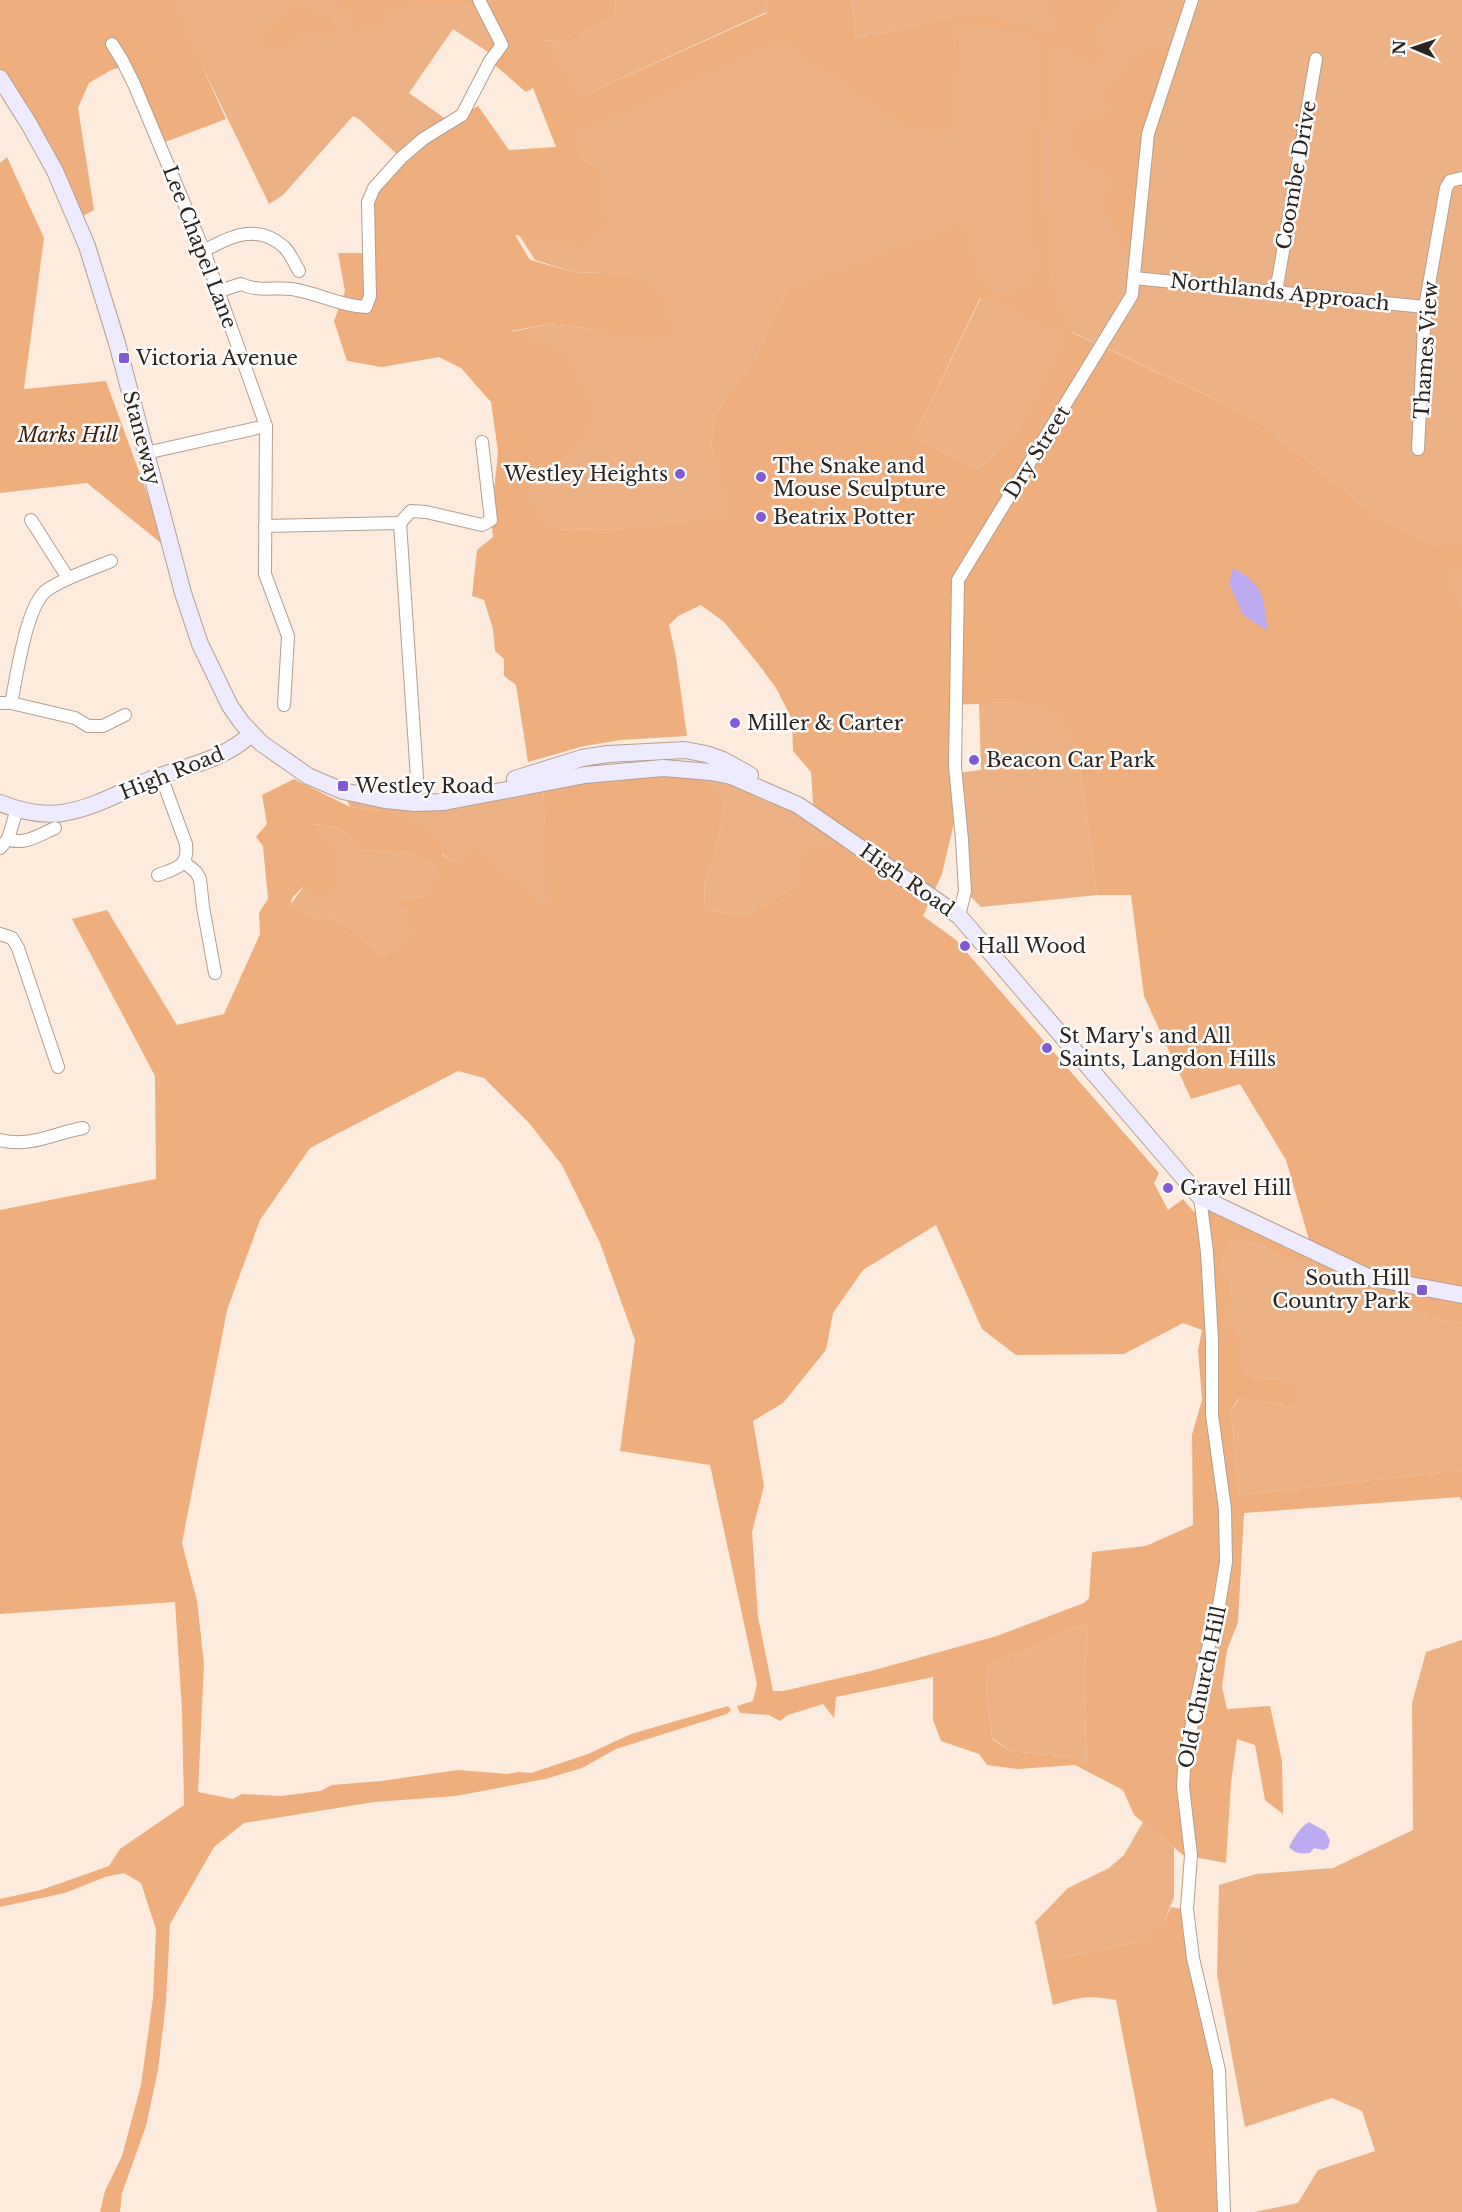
<svg xmlns="http://www.w3.org/2000/svg" width="1462" height="2212" font-family="'Libre Baskerville',serif">
  <style>
    .green { fill: #ecb286 }
    .forest { fill: #eeae7d; fill-rule: evenodd }
    .water { fill: #bcabf1 }
    .lines { fill: none; stroke-linecap: round; stroke-linejoin: round }
    .street-casing { stroke: #b4a091; stroke-width: 14 }
    .secondary-casing { stroke: #b4a091; stroke-width: 18 }
    .street { stroke: #fff; stroke-width: 12 }
    .secondary { stroke: #efebff; stroke-width: 16 }
    .poi-dot { fill: #815ad4; stroke: #fcfcfc; stroke-width: 2 }
    .labels { text-anchor: middle; stroke-width: 5; stroke-linejoin: round; paint-order: stroke }
    .street-label { font-size: 20px; fill: #2c241e; stroke: #fcfcfc }
    .poi-label { font-size: 20px; fill: #2c241e; stroke: #fcfcfc; text-anchor: start }
    .park-label { font-size: 20px; font-style: italic; fill: #3c220d; stroke: #fcfcfc }
  </style>
  <rect width="100%" height="100%" fill="#fdebde"/>
  <!-- green -->
  <g class="green">
    <polygon points="0,0 436,0 457,3 479,10 502,45 494,56 453,29 409,93 450,122 401,158 360,120 353,116 283,195 269,204 182,25 109,30"/>
    <polygon points="616,0 766,0 767,12 580,97 542,40 568,42 614,17"/>
    <polygon points="852,0 1462,0 1462,674 1437,545 1379,518 1251,416 1072,332 1011,440 978,469 942,452 915,435 985,289 787,290 756,356 715,415 711,444 733,515 612,530 550,529 522,493 583,440 511,332 549,324 595,329 629,274 574,272 535,260 517,232 601,172 583,157 573,134 785,36 795,49 960,47 950,17 885,33 856,37"/>
    <polygon points="1010,702 1057,709 1078,752 1097,895 981,907 965,891 956,773 981,770 979,703"/>
    <polygon points="679,768 710,772 825,823 834,842 830,847 799,865 799,886 742,916 705,909 704,884 716,849 725,802"/>
    <polygon points="543,783 549,910 474,846 462,862 453,862 381,811 350,807 343,791 415,803"/>
    <path d="M313,824L340,828L361,850L409,853L435,866L438,882L425,896L404,899L396,909L406,911L413,928L400,946L383,955C360,942 343,912 314,919L291,904L304,886Z"/>
    <polygon points="1231,1239 1262,1246 1289,1261 1316,1261 1325,1285 1375,1291 1438,1320 1462,1323 1462,1470 1239,1495 1231,1411 1239,1399 1293,1406 1282,1379 1257,1378 1245,1374 1242,1363 1225,1327 1232,1285 1221,1266"/>
    <polygon points="1082,1625 1088,1626 1084,1687 1087,1767 1069,1757 1010,1751 992,1738 986,1689 989,1664 1042,1644 1061,1633"/>
    <polygon points="1462,1640 1462,2212 1254,2212 1298,2203 1318,2170 1375,2151 1362,2111 1332,2098 1245,2127 1217,1975 1219,1885 1256,1874 1333,1868 1413,1830 1412,1703 1426,1652"/>
    <polygon points="1143,1822 1174,1848 1174,1897 1164,1923 1157,1931 1146,1940 1044,1962 1036,1924 1034,1923 1068,1888 1109,1868 1124,1855"/>
  </g>
  <!-- forest -->
  <g class="forest">
    <polygon points="0,0 172,0 226,119 160,144 119,68 111,70 89,83 78,108 94,210 77,219 0,78"/>
    <path d="M332,0H616L614,17L568,42L543,40L580,97L767,13L766,0H852L856,37L885,33L950,17L972,15L1006,20L1052,35L1051,0H1121L1115,6L1109,20L1095,28V42L1106,55L1092,65L1059,46L1050,44L1051,85L1043,132L1044,208L1049,280L1064,320L1071,332L1251,416L1379,518L1437,545H1462V569L1443,568L1462,612V1323L1438,1320L1375,1291L1324,1285L1316,1261H1289L1262,1246L1231,1239L1221,1266L1232,1285L1226,1327L1240,1339L1245,1374L1257,1378L1282,1379L1301,1394L1293,1406L1238,1399L1231,1411L1239,1495L1462,1470V1502L1460,1497L1244,1513L1238,1622L1227,1650L1222,1687L1227,1709L1270,1706L1282,1761L1283,1814L1265,1800L1255,1745L1237,1739L1231,1783L1226,1863L1183,1855L1134,1815L1123,1790L1075,1765L1018,1769L987,1765L979,1754L941,1741L933,1720V1677L836,1697L834,1718L823,1704L788,1715L780,1721L769,1715L740,1713L737,1706L753,1701L757,1684L710,1465L620,1451L635,1340L600,1243L562,1165L530,1124L484,1078L458,1071L310,1148L260,1220L227,1310L182,1543L197,1601L204,1664L198,1792L233,1799L242,1794L281,1796L320,1791L332,1785L381,1781L458,1770L507,1774L519,1772L531,1773L588,1754L631,1734L728,1706L731,1710L727,1714L616,1749L582,1768L545,1779L456,1796L374,1802L244,1823L214,1847L170,1924L166,2002L158,2070L146,2126L122,2193L120,2212H100L105,2191L122,2156L141,2085L153,1998L156,1929L141,1883L124,1873L105,1877L65,1893L0,1907V1899L41,1890L109,1866L120,1849L184,1805L182,1710L175,1602L0,1614V1210L156,1179L155,1076L72,919L107,910L177,1025L224,1014L260,934L259,913L268,899L263,846L256,837L267,824L262,795L294,779L350,807L381,811L414,822L440,843L442,855L453,862H462L474,845L548,909L543,783L679,768L714,788L725,802L716,849L704,884L705,909L742,916L799,886V865L809,845L830,847L834,842L813,804L811,772L793,751L792,719L776,688L756,661L724,622L701,605L678,616L669,625L676,657L687,736L621,740L584,746L528,762L516,685L504,676V659L495,651L493,629L484,600L472,596L477,550L493,537L491,520L498,452L491,402L461,368L439,357L382,367L347,361L334,321L345,291L338,253H369C368,241 365,212 368,202C376,173 451,121 478,106L509,150L556,147L533,88L526,92L490,61L502,45L479,10L457,3L391,5L385,22L354,31L350,13ZM962,24L1005,29L1035,39C1038,64 1039,88 1037,113C1035,140 1031,165 1031,192C1031,225 1041,255 1033,288L1006,294L985,289L962,224L787,290L756,356L715,415L711,444L732,515L612,530L550,529L523,493L583,440L595,409L565,355L512,331L549,324L595,329L645,340L671,336L664,295L629,274L574,272L530,260L515,235L582,246L605,222L601,172L583,157L574,134L785,37L799,54L845,82L908,128L950,133L960,47L954,26ZM980,298L1005,302L1043,328H1056L1069,336L1011,440L978,469L942,452L915,435ZM1010,702L1057,710L1078,752L1097,895H1131L1144,996L1191,1099L1240,1084L1286,1160L1312,1250L1209,1206L1194,1212L1183,1199L1168,1210L1154,1183L1159,1173L956,940L923,916L942,874L956,814L954,705ZM314,824L340,828L361,850L409,853L435,866L437,882L425,896L404,899L395,909L406,911L412,929L400,946L383,955C360,942 343,912 314,919L291,904L292,898L304,886L320,897L336,881V850ZM936,1225L982,1329L1016,1355L1124,1354L1183,1323L1202,1330L1198,1350L1202,1400L1192,1435L1193,1525L1146,1546L1092,1552L1089,1598L1084,1603L997,1636L871,1671L783,1691H773L758,1617L752,1532L764,1486L753,1421L783,1403L826,1350L833,1313L863,1270ZM1082,1625L1088,1626L1084,1687L1087,1766L1069,1757L1010,1751L992,1739L986,1689L989,1664L1042,1644L1061,1633Z"/>
    <path d="M293,5C314,8 324,14 337,30L330,35L297,30L296,39L290,47L279,45L264,48L260,37L263,28H274L282,15Z"/>
    <polygon points="1176,48 1148,134 1129,267 1111,217 1098,212 1112,179 1072,152 1067,137 1086,118 1104,119 1113,109 1102,91 1139,52"/>
    <polygon points="7,157 44,238 24,389 106,381 167,548 87,483 0,493 0,163"/>
    <path d="M1171,1907L1186,1910L1217,2070L1222,2212H1157L1116,2000C1088,1995 1080,1997 1053,2005L1044,1962L1146,1940L1164,1923Z"/>
  </g>
  <!-- water -->
  <g class="water">
    <path d="M1233,568C1265,585 1263,597 1268,631L1243,615L1229,583Z"/>
    <path d="M1309,1822L1325,1831L1330,1840L1328,1848L1323,1850L1314,1848L1310,1853C1301,1854 1296,1854 1289,1847C1294,1838 1300,1827 1309,1822Z"/>
  </g>
  <g class="lines">
    <defs>
      <g id="street">
        <polyline points="112,44 122,60 134,84 204,251 266,426 265,574 288,636 284,705"/>
        <path d="M204,251C230,236 257,223 284,247C290,252 294,263 299,271"/>
        <polyline points="1134,278 1425,307"/>
        <path d="M219,291L241,284C258,292 275,287 292,289C318,293 340,306 366,307L370,296L368,202L374,188L401,158L423,139L462,115L490,61L502,45L479,0"/>
        <polyline points="1276,292 1316,59"/>
        <polyline points="1418,449 1425,307 1446,188 1450,181 1462,178"/>
        <polyline points="146,453 266,426"/>
        <polyline points="31,520 68,578"/>
        <polyline points="400,523 417,778 415,803"/>
        <polyline points="265,526 400,523 411,511 426,512 482,525 491,520 482,442"/>
        <polyline points="0,703 11,703 75,718 88,726 103,726 125,715"/>
        <path d="M11,703C17,676 26,605 47,590C66,577 90,570 111,561"/>
        <path d="M8,839C24,846 41,834 55,828"/>
        <polyline points="0,848 8,839 17,809"/>
        <polyline points="184,862 196,872 200,879 203,907 215,973"/>
        <path d="M158,875C176,868 189,867 186,844L161,776"/>
        <polyline points="959,916 965,891 962,840 955,766 958,580 1132,295 1148,134 1192,0"/>
        <polyline points="0,934 12,938 18,948 58,1067"/>
        <path d="M0,1140C29,1148 55,1133 83,1128"/>
        <polyline points="1200,1197 1207,1252 1212,1340 1212,1415 1225,1509 1226,1562 1218,1612 1205,1660 1194,1712 1184,1769 1183,1787 1191,1855 1187,1909 1193,1958 1219,2070 1224,2212"/>
      </g>
      <g id="secondary">
        <polyline points="0,78 29,124 55,171 87,246 117,343 183,593 200,644 230,706 242,723 261,743 308,776 343,791 385,800 415,803 444,802 585,775 663,768 711,772 731,776 798,805 959,916 1200,1197 1368,1277 1462,1295"/>
        <polyline points="515,779 582,758 608,754 685,750 706,754 723,760 750,775"/>
        <path d="M0,803C20,811 41,816 62,813C95,808 122,791 152,779C186,766 224,760 251,734"/>
      </g>
    </defs>
    <!-- street casing -->
    <use href="#street" class="street-casing"/>
    <!-- secondary casing -->
    <use href="#secondary" class="secondary-casing"/>
    <!-- street -->
    <use href="#street" class="street"/>
    <!-- secondary -->
    <use href="#secondary" class="secondary"/>
  </g>
  <!-- markers -->
  <g class="poi-dot">
    <rect x="118" y="352" width="12" height="12" rx="3"/>
    <circle cx="680" cy="474" r="6"/>
    <circle cx="761" cy="477" r="6"/>
    <circle cx="761" cy="517" r="6"/>
    <circle cx="735" cy="723" r="6"/>
    <circle cx="974" cy="760" r="6"/>
    <rect x="337" y="780" width="12" height="12" rx="3"/>
    <circle cx="965" cy="946" r="6"/>
    <circle cx="1047" cy="1048" r="6"/>
    <circle cx="1168" cy="1188" r="6"/>
    <rect x="1416" y="1284" width="12" height="12" rx="3"/>
  </g>
  <g class="labels">
    <!-- street labels -->
    <g class="street-label">
      <text transform="translate(1296 175) rotate(-80)" y="7">Coombe Drive</text>
      <text transform="translate(200 247) rotate(69)" y="7">Lee Chapel Lane</text>
      <text transform="translate(1280 292) rotate(6)" y="7">Northlands Approach</text>
      <text transform="translate(1426 350) rotate(-86)" y="7">Thames View</text>
      <text transform="translate(142 438) rotate(75)" y="7">Staneway</text>
      <text transform="translate(1037 452) rotate(-58)" y="7">Dry Street</text>
      <text transform="translate(172 773) rotate(-22)" y="7">High Road</text>
      <text transform="translate(907 880) rotate(35)" y="7">High Road</text>
      <text transform="translate(1202 1687) rotate(-78)" y="7">Old Church Hill</text>
    </g>
    <!-- poi labels -->
    <g class="poi-label">
      <text x="136" y="365">Victoria Avenue</text>
      <text x="773" y="473">The Snake and<tspan x="773" dy="23">Mouse Sculpture</tspan></text>
      <text x="668" y="481" text-anchor="end">Westley Heights</text>
      <text x="773" y="524">Beatrix Potter</text>
      <text x="747" y="730">Miller &amp; Carter</text>
      <text x="986" y="767">Beacon Car Park</text>
      <text x="355" y="793">Westley Road</text>
      <text x="977" y="953">Hall Wood</text>
      <text x="1059" y="1043">St Mary's and All<tspan x="1059" dy="23">Saints, Langdon Hills</tspan></text>
      <text x="1180" y="1195">Gravel Hill</text>
      <text x="1410" y="1285" text-anchor="end">South Hill<tspan x="1410" dy="23">Country Park</tspan></text>
    </g>
    <!-- park labels -->
    <g class="park-label">
      <text x="68" y="442">Marks Hill</text>
    </g>
  </g>
  <!-- north arrow -->
  <g transform="translate(1414 48) rotate(272)" stroke="#fcfcfc" stroke-width="4.5" paint-order="stroke">
  <path d="M0-4.5L10 22L0 15L-10 22Z" fill="#2c241e"/>
  <text y="-9" font-size="16" font-weight="bold" text-anchor="middle" fill="#2c241e">N</text>
  </g>
</svg>
